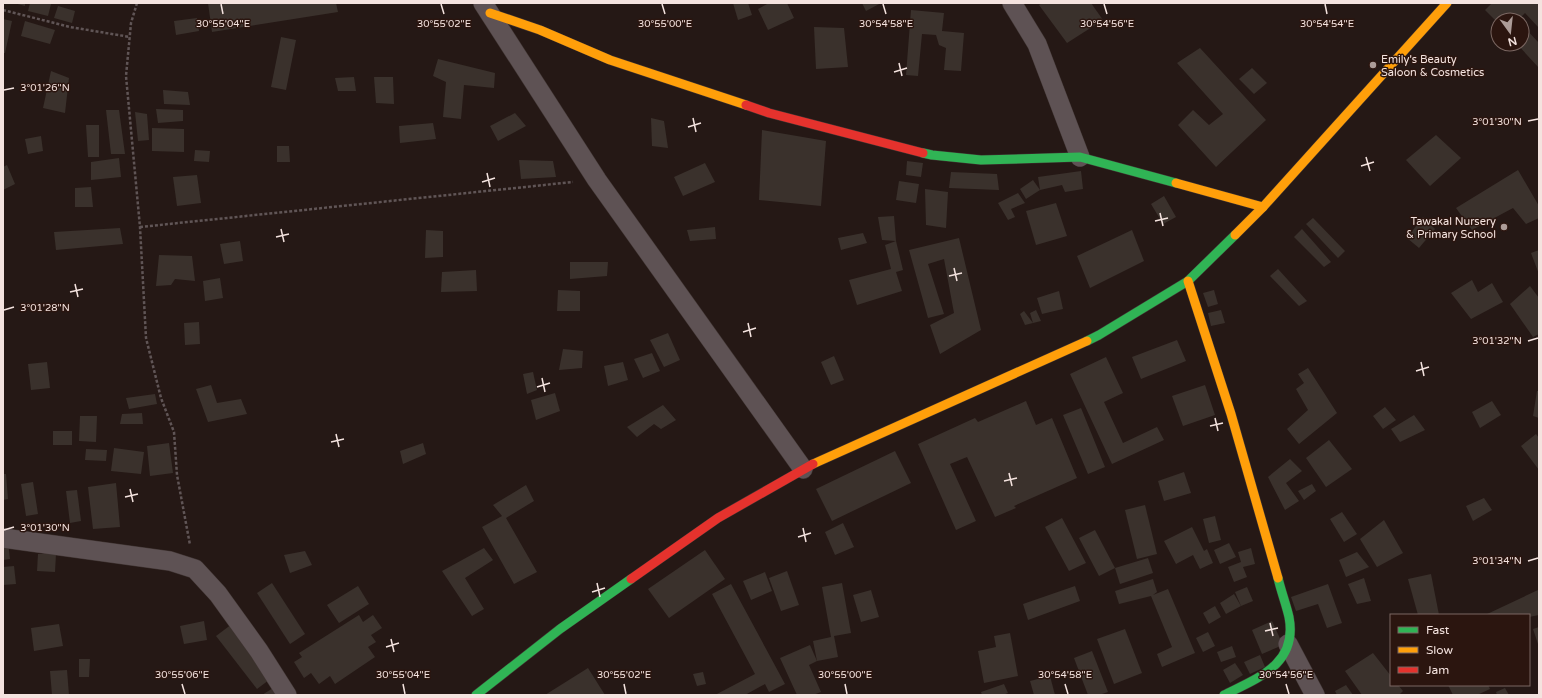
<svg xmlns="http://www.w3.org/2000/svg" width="1542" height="698" font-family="'Varela Round',sans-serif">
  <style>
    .building { fill: #3a312c }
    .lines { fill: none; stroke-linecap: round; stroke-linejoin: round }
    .street-casing { stroke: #403533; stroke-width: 20 }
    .fast-casing { stroke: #403533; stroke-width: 10 }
    .slow-casing { stroke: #403533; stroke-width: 10 }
    .jam-casing { stroke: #403533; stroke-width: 10 }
    .path { stroke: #605556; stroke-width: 2.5; stroke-dasharray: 3 2; stroke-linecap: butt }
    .street { stroke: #5e5254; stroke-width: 19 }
    .fast { stroke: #30b455; stroke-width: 9 }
    .slow { stroke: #ff9f0a; stroke-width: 9 }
    .jam { stroke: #e5322d; stroke-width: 9 }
    .ticks { fill: none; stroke: #f4e3df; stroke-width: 1.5 }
    .poi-dot { fill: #ac9c98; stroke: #2b150f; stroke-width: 1.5 }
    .labels { text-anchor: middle; stroke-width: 3; stroke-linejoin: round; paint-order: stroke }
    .poi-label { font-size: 11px; fill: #f4e3df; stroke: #2b150f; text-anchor: start }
    .ticks-label { font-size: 10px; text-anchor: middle; fill: #f4e3df; stroke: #2b150f; stroke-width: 3; stroke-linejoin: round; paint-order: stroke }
  </style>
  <rect width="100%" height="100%" fill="#251815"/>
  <!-- building -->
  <g class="building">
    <polygon points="14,3 25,3 25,6"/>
    <polygon points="30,3 51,4 48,16 28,11"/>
    <polygon points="208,3 336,3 338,12 212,32"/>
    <polygon points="733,3 748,3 752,15 738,20"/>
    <polygon points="769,3 787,3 794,18 768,30 758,9"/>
    <polygon points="862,3 881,3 866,11"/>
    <polygon points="1042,3 1091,3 1103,20 1067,43 1039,5"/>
    <polygon points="1492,3 1539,3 1539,28 1525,13 1518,20 1498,20 1498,23 1485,10"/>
    <polygon points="58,6 75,11 72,23 54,18"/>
    <polygon points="911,10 944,13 942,31 964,33 961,71 944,70 946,48 939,45 936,35 922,34 918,76 906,75"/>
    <polygon points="197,18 199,31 176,35 174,21"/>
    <polygon points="3,19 12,21 5,53 3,53"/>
    <polygon points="25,21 55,30 50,44 21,36"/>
    <polygon points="1522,25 1539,43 1539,68 1517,44 1522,44"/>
    <polygon points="814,27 844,28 848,67 816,69"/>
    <polygon points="281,37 296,40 286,90 271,87"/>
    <polygon points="1200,48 1266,120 1216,167 1178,125 1193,110 1209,125 1223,114 1177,63"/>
    <polygon points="438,59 495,73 494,88 464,85 461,119 443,117 446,82 433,76"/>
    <polygon points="1252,68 1267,83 1254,94 1239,79"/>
    <polygon points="51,71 69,78 65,113 43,108"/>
    <polygon points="354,77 356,91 338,91 335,78"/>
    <polygon points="374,77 393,77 394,104 376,103"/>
    <polygon points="163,90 188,92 190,105 164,104"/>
    <polygon points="156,109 183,110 183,121 158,123"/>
    <polygon points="106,110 119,110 125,154 111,154"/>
    <polygon points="135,112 147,114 149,140 138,141"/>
    <polygon points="515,113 526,126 498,141 490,126"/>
    <polygon points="651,118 664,121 668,148 652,146"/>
    <polygon points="433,123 436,139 400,143 399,126"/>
    <polygon points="86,125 99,125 99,157 88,157"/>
    <polygon points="152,128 184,129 184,152 152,151"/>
    <polygon points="762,130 826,141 821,206 759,200"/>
    <polygon points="1436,135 1461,158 1430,186 1406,160"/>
    <polygon points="41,136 43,151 28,154 25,139"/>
    <polygon points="277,146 289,146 290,162 277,162"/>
    <polygon points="195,150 210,151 209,162 194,161"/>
    <polygon points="119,158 121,177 91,180 91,162"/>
    <polygon points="519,160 553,161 556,177 521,179"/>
    <polygon points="907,161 923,163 921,177 906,175"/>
    <polygon points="705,163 715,182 683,196 674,177"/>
    <polygon points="7,165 15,184 3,190 3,167"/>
    <polygon points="1518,170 1539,206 1539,218 1526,224 1513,208 1472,230 1456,208"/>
    <polygon points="1081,171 1083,189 1065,192 1062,185 1040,190 1038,177"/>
    <polygon points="951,172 997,174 999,190 949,188"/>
    <polygon points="197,175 201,203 177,206 173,177"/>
    <polygon points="1033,180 1040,190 1026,199 1020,189"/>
    <polygon points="899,181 919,184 916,203 896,200"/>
    <polygon points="91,187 93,207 75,207 75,188"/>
    <polygon points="925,189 948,192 946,228 926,225"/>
    <polygon points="1018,193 1025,203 1011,209 1015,217 1008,220 998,203"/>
    <polygon points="1164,196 1176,217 1163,224 1151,204"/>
    <polygon points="1056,203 1067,236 1036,245 1026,211"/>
    <polygon points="894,216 896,241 903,270 896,272 902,291 857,305 849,280 891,269 885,245 896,241 882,240 878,217"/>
    <polygon points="1423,217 1435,229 1419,248 1407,238"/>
    <polygon points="1313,218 1345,251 1338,258 1306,224"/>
    <polygon points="715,227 716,239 690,241 687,230"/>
    <polygon points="120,228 123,244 56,250 54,232"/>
    <polygon points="1302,229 1331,262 1324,267 1294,237"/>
    <polygon points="426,230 443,231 443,257 425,258"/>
    <polygon points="1132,230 1144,261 1090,288 1077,256"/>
    <polygon points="863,233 867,243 841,250 838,238"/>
    <polygon points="959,238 981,330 940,354 930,325 954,313 944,259 928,264 944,314 928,318 909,250"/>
    <polygon points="240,241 243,261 224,264 220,244"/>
    <polygon points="1539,250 1539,274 1531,253"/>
    <polygon points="159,255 192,256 195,281 175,279 171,285 156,286"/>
    <polygon points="570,262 608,262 607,276 570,279"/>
    <polygon points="1278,269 1307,301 1299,306 1270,276"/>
    <polygon points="476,270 477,291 441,292 442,272"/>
    <polygon points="220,278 223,298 205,301 203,281"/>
    <polygon points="1472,280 1478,292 1492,283 1503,302 1471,319 1451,293"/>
    <polygon points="1530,286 1539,298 1539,334 1533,337 1510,304"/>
    <polygon points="558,290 580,291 580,311 557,311"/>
    <polygon points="1214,290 1218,304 1208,307 1203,293"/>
    <polygon points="1059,291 1063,309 1042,314 1037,298"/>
    <polygon points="1036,310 1041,321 1025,325 1020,314 1024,311 1033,323 1030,313"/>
    <polygon points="1221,310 1225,323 1211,326 1208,313"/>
    <polygon points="199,322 200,344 185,345 184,323"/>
    <polygon points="668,333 680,360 664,367 650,340"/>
    <polygon points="1177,340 1186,361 1141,379 1132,357"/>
    <polygon points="563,349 583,351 582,368 559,370"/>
    <polygon points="652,353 660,371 643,378 634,359"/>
    <polygon points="834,356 844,380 831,385 821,362"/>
    <polygon points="1106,357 1123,393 1104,402 1123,443 1157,427 1164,440 1112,464 1070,374"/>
    <polygon points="47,362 50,388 31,390 28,364"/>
    <polygon points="623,362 628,380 608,386 604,366"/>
    <polygon points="1308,368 1337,413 1299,444 1287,429 1308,410 1296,389 1304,383 1298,374"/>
    <polygon points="533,372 537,390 527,394 523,374"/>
    <polygon points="211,385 217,403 241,399 247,414 208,422 196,389"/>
    <polygon points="1205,385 1215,415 1183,426 1172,396"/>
    <polygon points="1537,391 1539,391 1539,418 1533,416"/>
    <polygon points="555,393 560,411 536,420 531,400"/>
    <polygon points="155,394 157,404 129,409 126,398"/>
    <polygon points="1026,401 1036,425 1052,418 1077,478 1014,506 1016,508 995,517 967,457 950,464 976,521 956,530 918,444 975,418 978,422"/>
    <polygon points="1492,401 1501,415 1480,428 1472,412"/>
    <polygon points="663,405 676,420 661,429 654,424 637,437 627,427"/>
    <polygon points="1385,407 1396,420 1383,429 1373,416"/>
    <polygon points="1081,408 1105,467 1088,474 1063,415"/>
    <polygon points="142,413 143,424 120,424 122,414"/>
    <polygon points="1414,415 1425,430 1400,442 1391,429"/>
    <polygon points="80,416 97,416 96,442 79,441"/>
    <rect x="53" y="431" width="19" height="14"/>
    <polygon points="1536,434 1539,438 1539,470 1521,446"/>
    <polygon points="1329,440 1352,469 1326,487 1306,458"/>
    <polygon points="169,443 173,473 150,476 147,446"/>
    <polygon points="423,443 426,454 403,464 400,451"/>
    <polygon points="114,448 144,452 141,474 111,471"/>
    <polygon points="86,449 107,450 106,461 85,460"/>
    <polygon points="895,451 911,483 832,521 816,489"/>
    <polygon points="1290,459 1302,471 1286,483 1299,501 1285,510 1268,477"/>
    <polygon points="1184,472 1191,493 1164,501 1158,481"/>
    <polygon points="3,474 6,474 8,499 3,500"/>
    <polygon points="33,482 38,514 26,516 21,484"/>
    <polygon points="116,483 120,527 93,529 88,487"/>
    <polygon points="1312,484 1316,491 1304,500 1298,491"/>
    <polygon points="526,485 534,501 506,518 537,572 514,584 482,527 502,516 493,505"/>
    <polygon points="77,490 81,521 70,523 66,491"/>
    <polygon points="1484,498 1492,510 1473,521 1466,506"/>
    <polygon points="1145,505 1157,554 1137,559 1125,510"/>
    <polygon points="1342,512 1357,534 1344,542 1330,519"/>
    <polygon points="1215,516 1221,540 1209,543 1203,519"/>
    <polygon points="1062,518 1086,563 1069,571 1045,527"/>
    <polygon points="1384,520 1403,553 1377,567 1360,539"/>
    <polygon points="843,523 854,547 835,555 825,532"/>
    <polygon points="1192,527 1204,551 1207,549 1213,563 1200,569 1193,555 1176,564 1164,541"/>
    <polygon points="1095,530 1115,568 1099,576 1079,538"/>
    <polygon points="8,542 10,559 3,560 3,543"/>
    <polygon points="1229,543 1236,557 1220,564 1214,550"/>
    <polygon points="484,548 493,560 465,578 484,609 472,616 442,571"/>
    <polygon points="1251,548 1255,564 1243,567 1247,577 1234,582 1228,567 1241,562 1238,552"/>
    <polygon points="705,550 725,579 669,618 648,589"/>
    <polygon points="305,551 312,565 290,573 284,555"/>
    <polygon points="1357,552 1369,567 1346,577 1339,560"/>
    <polygon points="38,554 56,554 55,572 37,571"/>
    <polygon points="1148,558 1153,573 1120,584 1115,568"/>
    <polygon points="14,566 16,584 3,585 3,567"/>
    <polygon points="787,571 799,605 781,611 769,578"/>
    <polygon points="765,572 772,591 751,600 743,581"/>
    <polygon points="1431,574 1439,615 1418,615 1408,579"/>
    <polygon points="1364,578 1371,601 1357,604 1348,584"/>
    <polygon points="1153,579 1157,592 1153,595 1168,589 1195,653 1162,667 1157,654 1172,647 1151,596 1119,604 1115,591"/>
    <polygon points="272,583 305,634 290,644 257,593"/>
    <polygon points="842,583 851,633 834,636 838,657 817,661 813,641 831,637 822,587"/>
    <polygon points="731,584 785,684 769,692 765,684 745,695 715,695 755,674 712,594"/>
    <polygon points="1328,584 1342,623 1327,628 1318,604 1296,611 1291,597"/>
    <polygon points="358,586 369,604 339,623 327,605"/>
    <polygon points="1075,586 1080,601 1028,620 1023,604"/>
    <polygon points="1247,587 1253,601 1241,606 1235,592"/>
    <polygon points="871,590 879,617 861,622 853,595"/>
    <polygon points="1538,590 1539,615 1529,617 1529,615 1485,615"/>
    <polygon points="1234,594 1241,606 1226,614 1220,603"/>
    <polygon points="1215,606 1221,617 1209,624 1203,613"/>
    <polygon points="359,615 363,622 373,615 382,628 371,635 376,642 368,647 375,657 335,684 330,676 319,684 311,673 304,678 294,662 302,657 299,653"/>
    <polygon points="204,621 207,640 184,644 180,626"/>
    <polygon points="1272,621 1283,645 1262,654 1252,630"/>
    <polygon points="59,624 63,646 34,651 31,628"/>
    <polygon points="232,624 273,677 257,689 216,636"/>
    <polygon points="1539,627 1539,647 1533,629"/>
    <polygon points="1125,629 1142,673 1114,684 1097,639"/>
    <polygon points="1208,632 1215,646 1203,652 1196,638"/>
    <polygon points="1010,633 1018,676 984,683 978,651 996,647 994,636"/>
    <polygon points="810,645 817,661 809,665 821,692 813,695 797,695 780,658"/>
    <polygon points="1232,646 1236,657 1221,662 1217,652"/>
    <polygon points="1092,651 1108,692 1099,695 1088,695 1074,658"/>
    <polygon points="1373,653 1391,676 1391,685 1398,685 1403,691 1399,695 1362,695 1345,671"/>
    <polygon points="1260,655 1265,667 1250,674 1244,662"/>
    <polygon points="79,659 90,659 89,677 79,677"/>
    <polygon points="1235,663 1243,675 1230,683 1223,670"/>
    <polygon points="588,668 605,695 545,695"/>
    <polygon points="67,670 69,695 52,695 50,671"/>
    <polygon points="703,672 706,684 697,686 693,674"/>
    <polygon points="1050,676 1055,695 1034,695 1030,681"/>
    <polygon points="1004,684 1008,693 1003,695 982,695 981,692"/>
    <polygon points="1346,685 1353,695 1337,695 1335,691"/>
    <polygon points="1448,685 1488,685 1490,689 1477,695 1453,695"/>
    <polygon points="273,688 277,695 262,695"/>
    <polygon points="1505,688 1509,695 1497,695 1496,692"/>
  </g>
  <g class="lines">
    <defs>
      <g id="street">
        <polyline points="483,3 597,180 803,469"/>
        <polyline points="1012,3 1037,44 1080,157"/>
        <polyline points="3,538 170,561 195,569 218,594 259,651 287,695"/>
        <polyline points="1288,644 1315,695"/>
      </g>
      <g id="fast">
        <polyline points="923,153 932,155 981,160 1080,157 1176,183"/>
        <polyline points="1087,341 1099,335 1188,281 1235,235"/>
        <polyline points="476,695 560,629 631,579"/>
        <path d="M1224,695C1258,678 1298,664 1289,617C1286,604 1281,591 1278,578"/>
      </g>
      <g id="slow">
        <polyline points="490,13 540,30 610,60 746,105"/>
        <polyline points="1176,183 1263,207"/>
        <polyline points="1235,235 1263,207 1447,3"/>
        <polyline points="1188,281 1231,414 1278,578"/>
        <polyline points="813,464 1087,341"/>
      </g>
      <g id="jam">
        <polyline points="746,105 769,113 923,153"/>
        <polyline points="631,579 718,518 813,464"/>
      </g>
    </defs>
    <!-- street casing -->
    <use href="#street" class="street-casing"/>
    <!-- fast casing -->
    <use href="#fast" class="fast-casing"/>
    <!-- slow casing -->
    <use href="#slow" class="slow-casing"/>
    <!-- jam casing -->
    <use href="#jam" class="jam-casing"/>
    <!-- path -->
    <g class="path">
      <polyline points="137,3 131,23 126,76 140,227 146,338 161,398 174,432 177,475 190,545"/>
      <polyline points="3,10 70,27 130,37"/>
      <polyline points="140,227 573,182"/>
    </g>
    <!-- street -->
    <use href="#street" class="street"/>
    <!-- fast -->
    <use href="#fast" class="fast"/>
    <!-- slow -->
    <use href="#slow" class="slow"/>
    <!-- jam -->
    <use href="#jam" class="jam"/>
  </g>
  <!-- ticks -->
  <path class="ticks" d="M221,4L223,14M441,4L444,14M662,4L665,14M883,4L886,14M1104,4L1107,14M1325,4L1327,14M899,63L902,76M894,72L907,68M4,90L14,88M693,118L696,132M1528,121L1538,119M688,127L701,123M1366,157L1370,171M1361,166L1374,162M487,173L490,187M482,182L495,178M1160,213L1163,226M1155,221L1168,218M281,229L284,242M276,237L289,234M954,268L957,281M949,276L962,273M75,284L78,297M70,292L83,289M4,310L14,307M748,323L751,337M743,332L756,328M1528,341L1538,338M1421,362L1424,376M1416,371L1429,367M542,378L545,392M537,387L550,383M1215,418L1218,431M1210,426L1223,423M336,434L339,447M331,442L344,439M1009,473L1012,486M1004,481L1017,478M130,489L133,502M125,497L138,494M803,528L806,542M4,530L14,527M798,537L811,533M1528,561L1538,558M597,583L600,597M592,592L605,588M1270,623L1273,636M1265,631L1278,628M391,639L394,652M386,647L399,643M182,684L185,694M403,684L405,694M624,684L626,694M845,684L847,694M1065,684L1068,694M1286,684L1289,694"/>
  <!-- markers -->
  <g class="poi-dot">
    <circle cx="1373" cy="65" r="4"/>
    <circle cx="1504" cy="227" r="4"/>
  </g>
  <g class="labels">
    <!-- poi labels -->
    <g class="poi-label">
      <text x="1381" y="63">Emily's Beauty<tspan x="1381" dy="13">Saloon &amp; Cosmetics</tspan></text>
      <text x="1496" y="225" text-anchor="end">Tawakal Nursery<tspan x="1496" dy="13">&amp; Primary School</tspan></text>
    </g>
  </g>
  <g class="ticks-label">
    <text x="223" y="27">30°55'04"E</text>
    <text x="444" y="27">30°55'02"E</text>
    <text x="665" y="27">30°55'00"E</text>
    <text x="886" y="27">30°54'58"E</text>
    <text x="1107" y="27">30°54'56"E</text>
    <text x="1327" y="27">30°54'54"E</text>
    <text x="45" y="91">3°01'26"N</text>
    <text x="1497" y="125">3°01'30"N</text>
    <text x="45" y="311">3°01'28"N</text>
    <text x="1497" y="344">3°01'32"N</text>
    <text x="45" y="531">3°01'30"N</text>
    <text x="1497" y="564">3°01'34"N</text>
    <text x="182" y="678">30°55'06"E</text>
    <text x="403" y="678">30°55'04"E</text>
    <text x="624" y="678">30°55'02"E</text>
    <text x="845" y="678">30°55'00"E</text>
    <text x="1065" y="678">30°54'58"E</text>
    <text x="1286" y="678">30°54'56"E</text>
  </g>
  <!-- border -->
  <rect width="1542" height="698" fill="none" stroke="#f4e3df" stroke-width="8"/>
  <!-- legend -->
  <rect x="1390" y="614" width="140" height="72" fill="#2b150f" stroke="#7b6762"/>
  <rect x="1398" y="627" width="20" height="6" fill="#30b455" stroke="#7b6762"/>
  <text x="1426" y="634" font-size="12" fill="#f4e3df">Fast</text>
  <rect x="1398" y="647" width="20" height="6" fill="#ff9f0a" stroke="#7b6762"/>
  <text x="1426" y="654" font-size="12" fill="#f4e3df">Slow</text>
  <rect x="1398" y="667" width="20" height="6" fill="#e5322d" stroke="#7b6762"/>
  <text x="1426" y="674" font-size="12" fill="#f4e3df">Jam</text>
  <!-- north arrow -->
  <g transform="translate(1510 32) rotate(165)"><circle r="19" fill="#2b150f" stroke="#7b6762"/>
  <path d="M0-3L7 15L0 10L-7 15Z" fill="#ac9c98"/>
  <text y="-6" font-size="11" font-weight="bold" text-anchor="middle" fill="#f4e3df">N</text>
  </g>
</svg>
